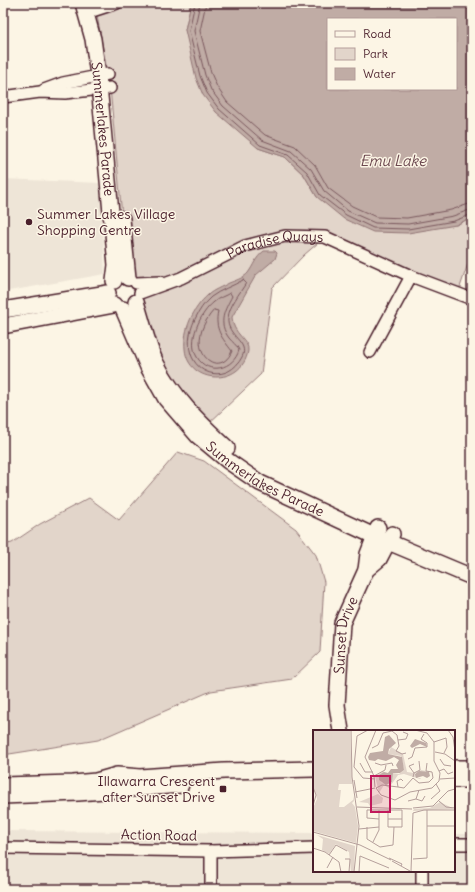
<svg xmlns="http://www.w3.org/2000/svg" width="475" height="892" font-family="Delius,sans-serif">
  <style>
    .built { fill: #eee5d7 }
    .green { fill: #e2d5ca; stroke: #967a7a }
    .water { fill: #c0aca5; stroke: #917474; fill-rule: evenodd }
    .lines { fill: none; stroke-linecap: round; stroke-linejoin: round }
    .shore { stroke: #79575c; stroke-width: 1 }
    .street-casing { stroke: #4a1f2b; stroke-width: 14 }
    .secondary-casing { stroke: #4a1f2b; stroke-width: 18 }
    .street { stroke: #fcf5e5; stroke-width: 11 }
    .secondary { stroke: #fcf5e5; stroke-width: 15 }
    .poi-dot { fill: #4a1f2b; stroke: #fcf5e5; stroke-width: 1.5 }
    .labels { text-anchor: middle; stroke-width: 3; stroke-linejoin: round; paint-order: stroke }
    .street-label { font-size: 14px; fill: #4a1f2b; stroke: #fcf5e5 }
    .poi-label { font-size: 14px; fill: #4a1f2b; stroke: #fcf5e5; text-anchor: start }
    .water-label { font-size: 15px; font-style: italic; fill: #6d4950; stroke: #fcf5e5 }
    .inset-road { fill: none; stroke: #b59f9b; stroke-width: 1 }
    .view { fill: #c2185b; fill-opacity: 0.15; stroke: #c2185b; stroke-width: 2 }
    .inset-edge { fill: none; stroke: #4a1f2b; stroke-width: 2 }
  </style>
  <rect width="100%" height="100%" fill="#fcf5e5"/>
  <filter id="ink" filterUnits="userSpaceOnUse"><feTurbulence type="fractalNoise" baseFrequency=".025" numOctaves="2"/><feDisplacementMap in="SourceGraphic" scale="8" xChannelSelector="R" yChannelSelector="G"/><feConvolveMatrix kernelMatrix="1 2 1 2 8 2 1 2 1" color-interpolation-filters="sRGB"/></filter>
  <g filter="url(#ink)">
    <!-- built -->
    <g class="built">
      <polygon points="3,179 101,183 105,274 3,292"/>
      <polygon points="3,831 314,833 314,871 454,871 454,834 472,834 472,889 3,889"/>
    </g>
    <!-- green -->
    <g class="green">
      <polygon points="117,3 191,3 185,30 258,148 285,157 304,175 317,197 456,225 472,217 472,252 458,293 325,237 304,255 272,288 261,374 206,426 174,387 149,341 144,304 125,248 110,88 96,10"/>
      <polygon points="178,452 204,461 296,529 316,555 324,582 320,652 292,679 211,691 98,740 3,755 3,545 12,543 40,524 89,498 119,520"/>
    </g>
    <!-- water -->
    <g class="water">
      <path d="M191,3H472V217L456,225L408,233L373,232L344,219L317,197L304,175L285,157L258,148L216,112L203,95L196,78L185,30ZM328,19H456V89H328Z"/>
      <path d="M264,251H275L277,253L275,259L256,275L232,317C232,334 250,340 248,351C242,387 188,385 185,349C183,330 193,308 208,295C213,290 222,287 229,283C234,281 244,278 248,273C254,265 255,258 264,251Z"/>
    </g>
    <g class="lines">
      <!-- shore -->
      <g class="shore">
        <polyline points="195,3 189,31 200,76 207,93 219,109 260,145 288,155 307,172 320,195 346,215 373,228 408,229 454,221 472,214"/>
        <polyline points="200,3 194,31 205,75 211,90 223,106 262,140 291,151 311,169 324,191 348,211 375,223 408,224 453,216 472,209"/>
        <polyline points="206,3 200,31 211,73 217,87 227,102 265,135 295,146 315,165 328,188 352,206 376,217 407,218 451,210 472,203"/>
        <path d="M243,280L246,283C240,293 229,306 228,318C226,336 250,342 242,357C224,392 172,369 195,319C199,311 204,303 211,297C220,290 233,286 243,280Z"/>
        <path d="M230,293L232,296C225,310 217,322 229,338C232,342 237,345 239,350C234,369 208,376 197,357C187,341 200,313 214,302C218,298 225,296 230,293Z"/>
        <path d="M214,310L218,311C214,329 222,338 232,351C219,382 179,349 214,310Z"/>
      </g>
      <defs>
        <g id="street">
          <polyline points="86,13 117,3"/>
          <polyline points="44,90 63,83 108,74"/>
          <polyline points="3,97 40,92 65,93 110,88"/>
          <polyline points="136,283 160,282"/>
          <path id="s1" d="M140,293L181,278L245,246L285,236L325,237L411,276L472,299"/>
          <polyline points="370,352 411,276"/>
          <polyline points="454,844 472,844"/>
          <polyline points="3,848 211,851 314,848"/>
          <polyline points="211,889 211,851"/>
          <polyline points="422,889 422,871"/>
        </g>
        <g id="secondary">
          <path id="s2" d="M83,3L93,39L98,75L116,265L114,281"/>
          <polyline points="122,219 128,278"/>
          <path d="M136,302C143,323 147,344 156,363C173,397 200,423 227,448"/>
          <path id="s3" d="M123,309L148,367L166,399L198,436L228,461L260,483L374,536L472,577"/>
          <polyline points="3,310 108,293"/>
          <polyline points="3,326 114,305"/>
          <polyline points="366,570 379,559 392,534"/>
          <path id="s4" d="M341,731L337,705L342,623L366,570L368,554L378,528"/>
          <polyline points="454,768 472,768"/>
          <polyline points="454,780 472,780"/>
          <polyline points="3,785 73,783 96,781 117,775 140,777 224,771 314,769"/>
          <polyline points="3,796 78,793 181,785"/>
        </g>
      </defs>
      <!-- street casing -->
      <use href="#street" class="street-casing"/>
      <!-- secondary casing -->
      <use href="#secondary" class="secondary-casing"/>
      <!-- street -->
      <use href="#street" class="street"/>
      <!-- secondary -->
      <use href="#secondary" class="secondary"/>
    </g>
  </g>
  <!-- markers -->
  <g class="poi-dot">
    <circle cx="29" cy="222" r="4"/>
    <rect x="219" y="785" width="8" height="8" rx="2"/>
  </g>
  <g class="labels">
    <!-- street labels -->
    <g class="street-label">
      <text dy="5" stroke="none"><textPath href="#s2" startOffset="128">Summerlakes Parade</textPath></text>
      <text dy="5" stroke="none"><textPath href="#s1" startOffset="145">Paradise Quays</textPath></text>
      <text dy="5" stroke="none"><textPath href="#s3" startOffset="229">Summerlakes Parade</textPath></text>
      <text dy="5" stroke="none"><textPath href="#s4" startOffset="97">Sunset Drive</textPath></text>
      <text transform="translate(159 835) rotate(1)" y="5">Action Road</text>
    </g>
    <!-- poi labels -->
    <g class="poi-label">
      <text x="37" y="219">Summer Lakes Village<tspan x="37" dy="16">Shopping Centre</tspan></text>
      <text x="215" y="786" text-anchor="end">Illawarra Crescent<tspan x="215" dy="16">after Sunset Drive</tspan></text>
    </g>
    <!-- water labels -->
    <g class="water-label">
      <text x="393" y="166">Emu Lake</text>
    </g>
  </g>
  <!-- overview -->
  <g transform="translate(313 730)">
    <rect width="142" height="142" fill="#fcf5e5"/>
    <path d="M0,0H37L39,54H26L25,60H28L26,77H31L40,70V66L41,71L39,73L42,77L45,96L43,113L0,101V78L4,69L0,55ZM78,17L90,24L94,42L101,43L108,40L119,42L102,43L105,48H108L107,49L91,44L85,45L76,58L71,55L66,63L62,46L71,41L68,52L76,55L80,43L86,44L91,40L88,26L75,24ZM65,64L70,68L69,73L57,76L55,73L46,72ZM127,72L141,79L100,81L101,79L117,78ZM4,105L42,116L41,142H38L36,122L23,114L16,124L9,120L10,109Z" fill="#e2d5ca"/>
    <path d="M76,5L83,13L76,19L75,24L89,27L91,40L87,43H80L79,52L73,55L66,50V45L71,42L75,43L78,39H85L83,35L86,30L81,27L73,31L65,29L62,31L56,30L55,27L57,23L70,21L72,7ZM102,9L113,13L114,17L107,14L99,18L97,16ZM106,41L116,42L117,46L114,48L110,46L103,48L102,44Z" fill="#c0aca5"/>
    <path class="inset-road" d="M38,0L39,47L46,96L41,142M55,0L44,6L41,37L50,48L62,49M135,0L140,7L142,21M85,10L93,9L95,4L90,2M121,12L133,8L134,17L131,23M59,18L65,15L70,3L79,1L84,5L86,16L83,21L89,24L93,23M122,22L132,24L142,31M95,29L99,27L102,18L114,17V13L108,9L111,4M127,29L131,35L138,36M47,33L52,42H60M62,33L68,35L79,33L80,36M114,33L113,41L119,42M126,41L131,39L135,44L140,42M101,43L96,36L101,34M61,46L72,40L73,35M100,47L101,43L107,40L106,31M100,48L106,53L116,52L120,48L119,42M127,49L142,48M41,50L44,68M90,51L88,49L84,51L85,57L91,58L100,48M0,57L3,65L0,76M62,57L61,46L52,27L63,0M63,58L68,65L82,70L97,62L119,58L126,51L127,43L121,31V12L114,3L102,0M63,58L69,55L85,57M42,62L62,58M103,69L109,71L112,66M118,69L127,61L123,54M95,71L103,69L106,60M126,71L133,77L142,78M44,77L99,79M100,78L120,76L135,61L142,59M142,78V96M54,80H89V97H75V80M54,80V88L66,89M100,83L111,80H142M75,89H89M114,96H142M54,97V109L67,117M46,99L66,97M0,102L47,115L78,130M60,112L66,100V80M67,117L80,115L81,97M0,118L12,122M12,122L26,132L28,142M16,125L23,115L34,121M76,128L89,134L88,136M32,129H37L36,142M100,129L114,128V80M79,131L97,141M14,138L20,127M98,141L100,83M46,142L47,126L76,138"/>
    <path class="view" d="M58,46H77V82H58Z"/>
    <rect width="142" height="142" class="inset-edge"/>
  </g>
  <!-- margin -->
  <rect width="475" height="892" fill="none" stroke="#fcf5e5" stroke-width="16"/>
  <rect x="8" y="8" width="459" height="876" fill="none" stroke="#4a1f2b" stroke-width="1.5" filter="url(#ink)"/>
  <!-- legend -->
  <rect x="327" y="18" width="130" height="72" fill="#fcf5e5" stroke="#b59f9b"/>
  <rect x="335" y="31" width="20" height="6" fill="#fcf5e5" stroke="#b59f9b"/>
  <text x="363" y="38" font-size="12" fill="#4a1f2b">Road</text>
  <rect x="335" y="48" width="20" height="12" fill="#e2d5ca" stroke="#b59f9b"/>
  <text x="363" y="58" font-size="12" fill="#4a1f2b">Park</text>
  <rect x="335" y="68" width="20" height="12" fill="#c0aca5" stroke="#b59f9b"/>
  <text x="363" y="78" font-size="12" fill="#4a1f2b">Water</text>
</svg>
